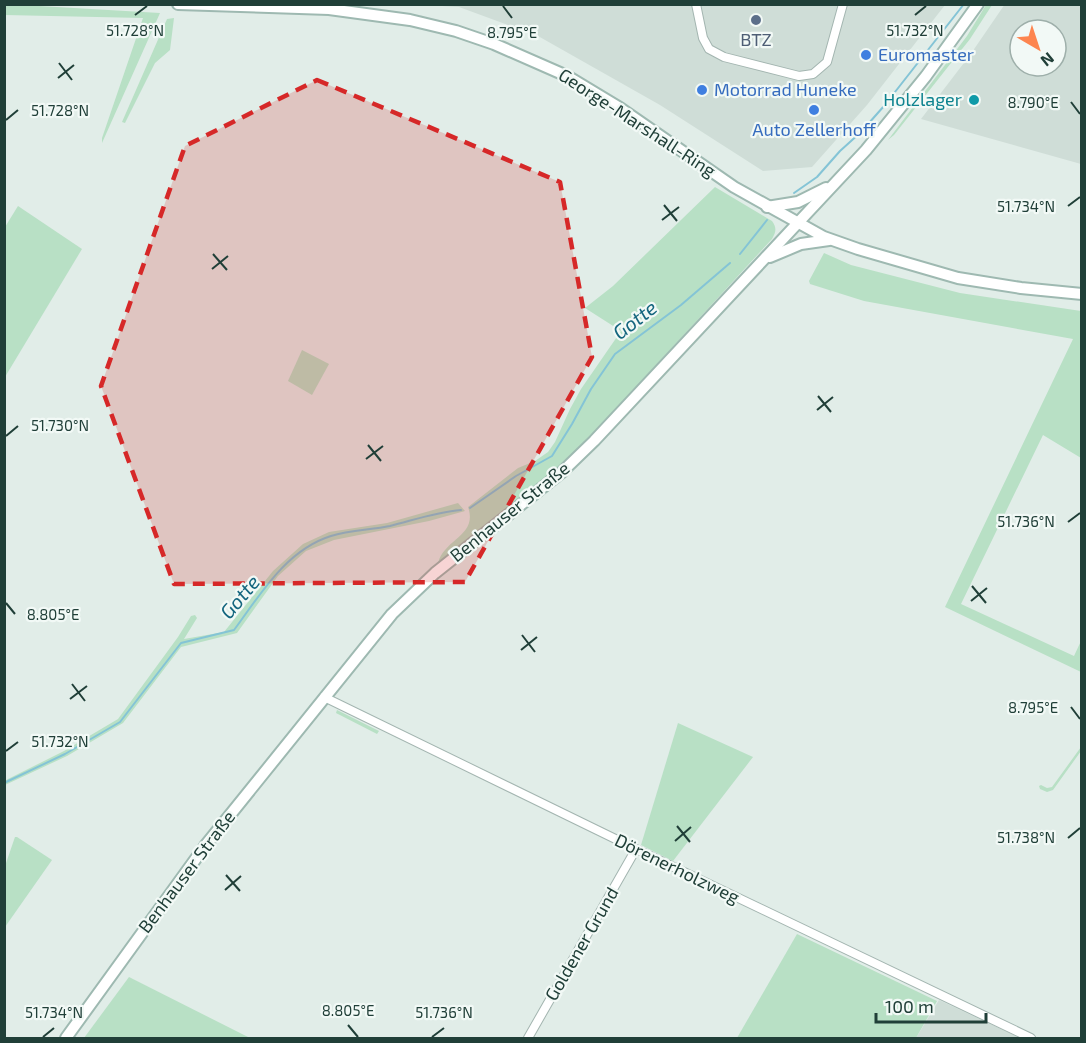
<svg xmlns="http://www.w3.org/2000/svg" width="1086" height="1043" font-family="'Exo 2',sans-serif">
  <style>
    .built { fill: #cfddd7; fill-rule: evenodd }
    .green { fill: #b8e0c5 }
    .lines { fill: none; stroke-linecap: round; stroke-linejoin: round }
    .stream { stroke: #84c4d6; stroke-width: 2 }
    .street-casing { stroke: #a3b5b0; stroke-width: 10 }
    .secondary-casing { stroke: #9eb9b1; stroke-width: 14 }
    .street { stroke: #fff; stroke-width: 8 }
    .secondary { stroke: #fff; stroke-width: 10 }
    .marked { fill: #d62828; fill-opacity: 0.2; stroke: #d62828; stroke-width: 4.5; stroke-dasharray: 12 8; stroke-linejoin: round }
    .ticks { fill: none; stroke: #203f38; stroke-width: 2 }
    .service-dot { fill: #5c6f8a; stroke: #f2f9f6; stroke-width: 2 }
    .shop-dot { fill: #3f7fe0; stroke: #f2f9f6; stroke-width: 2 }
    .culture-dot { fill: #0f9aa8; stroke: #f2f9f6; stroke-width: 2 }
    .labels { text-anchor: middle; stroke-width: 4.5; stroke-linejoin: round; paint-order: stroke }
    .service-label { font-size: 18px; fill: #4e5e75; stroke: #f2f9f6 }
    .shop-label { font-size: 18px; fill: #366cbe; stroke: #f2f9f6; text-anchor: start }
    .culture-label { font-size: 18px; fill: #0d838f; stroke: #f2f9f6; text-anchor: end }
    .street-label { font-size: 18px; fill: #203f38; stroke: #f2f9f6 }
    .water-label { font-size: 20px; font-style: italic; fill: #15667f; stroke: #f2f9f6 }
    .ticks-label { font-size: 15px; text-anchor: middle; fill: #203f38; stroke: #f2f9f6; stroke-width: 4.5; stroke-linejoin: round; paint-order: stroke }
  </style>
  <rect width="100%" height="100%" fill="#e1ede8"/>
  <!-- built -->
  <g class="built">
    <path d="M1005,4L1081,5V164L921,119L970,55ZM1020,30H1056V66H1020Z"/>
    <polygon points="425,5 945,5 867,105 812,167 763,171 660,105 538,36 459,7"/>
    <polygon points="939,1000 1020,1038 916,1038"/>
  </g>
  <!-- green -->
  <g class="green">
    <polygon points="5,4 160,13 102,143 102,138 143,18 5,15"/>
    <polygon points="986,5 992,5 970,39 894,135 888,140 967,36"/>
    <polygon points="174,18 170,50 155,63 125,123 122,122 167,19"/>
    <path d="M715,187L772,221C777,228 776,232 772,239L589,438L560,468L438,563C445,538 478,536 468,507L518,468L535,461L548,452L555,442L570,409L581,389L621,331L585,308L613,286Z"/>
    <polygon points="18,206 82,249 5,377 5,227"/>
    <polygon points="824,253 851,265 960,293 1081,311 1081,458 1043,435 961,604 1074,656 1081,641 1081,672 945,607 1073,339 864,301 810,284 809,281"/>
    <polygon points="302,350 329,364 312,395 288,381"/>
    <polygon points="458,503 465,511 429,521 334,540 306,551 278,576 237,633 181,647 123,723 67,756 5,785 5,781 8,779 64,751 118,719 178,637 191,616 195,615 197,618 184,639 224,632 273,571 303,544 329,532 387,523"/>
    <polygon points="337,710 379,731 377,734 336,713"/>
    <polygon points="678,723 753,757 673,861 641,845"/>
    <polygon points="1081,747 1081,751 1053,790 1047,792 1040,789 1039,786 1041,785 1047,788 1052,787"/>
    <polygon points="15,837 17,837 52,860 5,927 5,866"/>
    <polygon points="797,934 937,1001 916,1038 737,1038"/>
    <polygon points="129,977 250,1038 84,1038"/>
  </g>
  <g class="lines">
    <!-- stream -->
    <g class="stream">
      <polyline points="794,193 817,177 840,151 861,132 884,106 964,4"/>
      <polyline points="740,254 767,220"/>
      <polyline points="470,508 516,476 552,456 572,424 591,389 615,354 681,305 730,263"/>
      <path d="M4,783L65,754L120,722L181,643L234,630C260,595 286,550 331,536C350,530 371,530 390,526C414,520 436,512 461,510"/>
    </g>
    <defs>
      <g id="street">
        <polyline points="696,4 703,38 709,49 724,57 799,76 813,74 827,62 843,4"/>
        <polyline points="324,697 636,849 1031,1038"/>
        <polyline points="528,1038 636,849"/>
      </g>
      <g id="secondary">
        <polyline points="178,4 329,9 410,20 456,31 494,44 567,76 620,108 734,187 824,237 858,249 958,278 1021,288 1082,294"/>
        <polyline points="767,207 798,202 826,188"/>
        <polyline points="770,257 801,244 829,240"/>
        <polyline points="66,1038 205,846 392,614 435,573 562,472 594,441 866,150 926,76 978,4"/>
      </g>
    </defs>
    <!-- street casing -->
    <use href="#street" class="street-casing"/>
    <!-- secondary casing -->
    <use href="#secondary" class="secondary-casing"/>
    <!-- street -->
    <use href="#street" class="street"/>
    <!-- secondary -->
    <use href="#secondary" class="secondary"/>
  </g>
  <!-- marked area -->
  <path class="marked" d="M317,80L560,182L592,357L465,582L174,584L101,386L185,146Z"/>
  <!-- ticks -->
  <path class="ticks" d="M503,6L512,18M135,15L147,6M915,15L926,6M59,63L72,80M58,78L74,65M1071,102L1080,114M6,120L18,110M664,205L677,221M1068,206L1080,197M662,220L679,207M213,254L227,270M212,269L228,256M818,396L831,412M817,410L833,397M6,436L18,426M368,445L381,461M366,459L383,446M1068,522L1080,513M972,586L986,603M971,601L987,588M6,603L15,614M522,635L535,652M521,650L537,637M72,684L85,701M70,699L87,686M1071,707L1080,719M6,751L18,742M677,826L690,842M1068,838L1080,828M675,841L691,827M226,875L240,891M225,890L241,876M348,1025L358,1037M43,1037L54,1028M432,1037L444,1028"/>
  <!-- markers -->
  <circle class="service-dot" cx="756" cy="20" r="6"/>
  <g class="shop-dot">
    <circle cx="866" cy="55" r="6"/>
    <circle cx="702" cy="90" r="6"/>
    <circle cx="814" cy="110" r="6"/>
  </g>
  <circle class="culture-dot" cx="974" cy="100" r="6"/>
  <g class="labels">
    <!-- service labels -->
    <g class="service-label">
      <text x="756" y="46">BTZ</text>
    </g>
    <!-- shop labels -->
    <g class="shop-label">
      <text x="878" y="61">Euromaster</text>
      <text x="714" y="96">Motorrad Huneke</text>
      <text x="814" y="136" text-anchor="middle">Auto Zellerhoff</text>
    </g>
    <!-- culture labels -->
    <g class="culture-label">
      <text x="962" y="106">Holzlager</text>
    </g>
    <!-- street labels -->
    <g class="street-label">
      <text transform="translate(637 123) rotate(33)" y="6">George-Marshall-Ring</text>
      <text transform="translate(510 512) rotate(-39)" y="6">Benhauser Straße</text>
      <text transform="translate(677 869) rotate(26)" y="6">Dörenerholzweg</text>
      <text transform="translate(187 872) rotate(-53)" y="6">Benhauser Straße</text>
      <text transform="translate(582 944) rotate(-60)" y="6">Goldener Grund</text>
    </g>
    <!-- water labels -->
    <g class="water-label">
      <text transform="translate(635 320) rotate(-38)" y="7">Gotte</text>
      <text transform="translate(240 597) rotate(-50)" y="7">Gotte</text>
    </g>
  </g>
  <g class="ticks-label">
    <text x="135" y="36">51.728°N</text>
    <text x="915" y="36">51.732°N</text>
    <text x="512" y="38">8.795°E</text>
    <text x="1033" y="108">8.790°E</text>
    <text x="60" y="116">51.728°N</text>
    <text x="1026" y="212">51.734°N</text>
    <text x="60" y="431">51.730°N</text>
    <text x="1026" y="527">51.736°N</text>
    <text x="53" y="620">8.805°E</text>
    <text x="1033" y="713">8.795°E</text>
    <text x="60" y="747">51.732°N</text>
    <text x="1026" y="843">51.738°N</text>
    <text x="348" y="1016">8.805°E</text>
    <text x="54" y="1018">51.734°N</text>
    <text x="444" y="1018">51.736°N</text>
  </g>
  <!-- border -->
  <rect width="1086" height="1043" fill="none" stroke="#203f38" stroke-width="12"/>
  <!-- north arrow -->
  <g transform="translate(1038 48) rotate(141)"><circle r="28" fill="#f2f9f6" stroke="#9eafaa" stroke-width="1.5"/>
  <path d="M0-4.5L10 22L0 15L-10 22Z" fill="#fd854f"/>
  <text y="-9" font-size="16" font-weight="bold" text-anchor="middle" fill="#203f38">N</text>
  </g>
  <!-- scale -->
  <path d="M876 1013v9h110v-9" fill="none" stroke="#203f38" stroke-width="3"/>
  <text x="885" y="1013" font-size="18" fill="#203f38" stroke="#f2f9f6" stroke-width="4.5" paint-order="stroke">100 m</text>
</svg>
